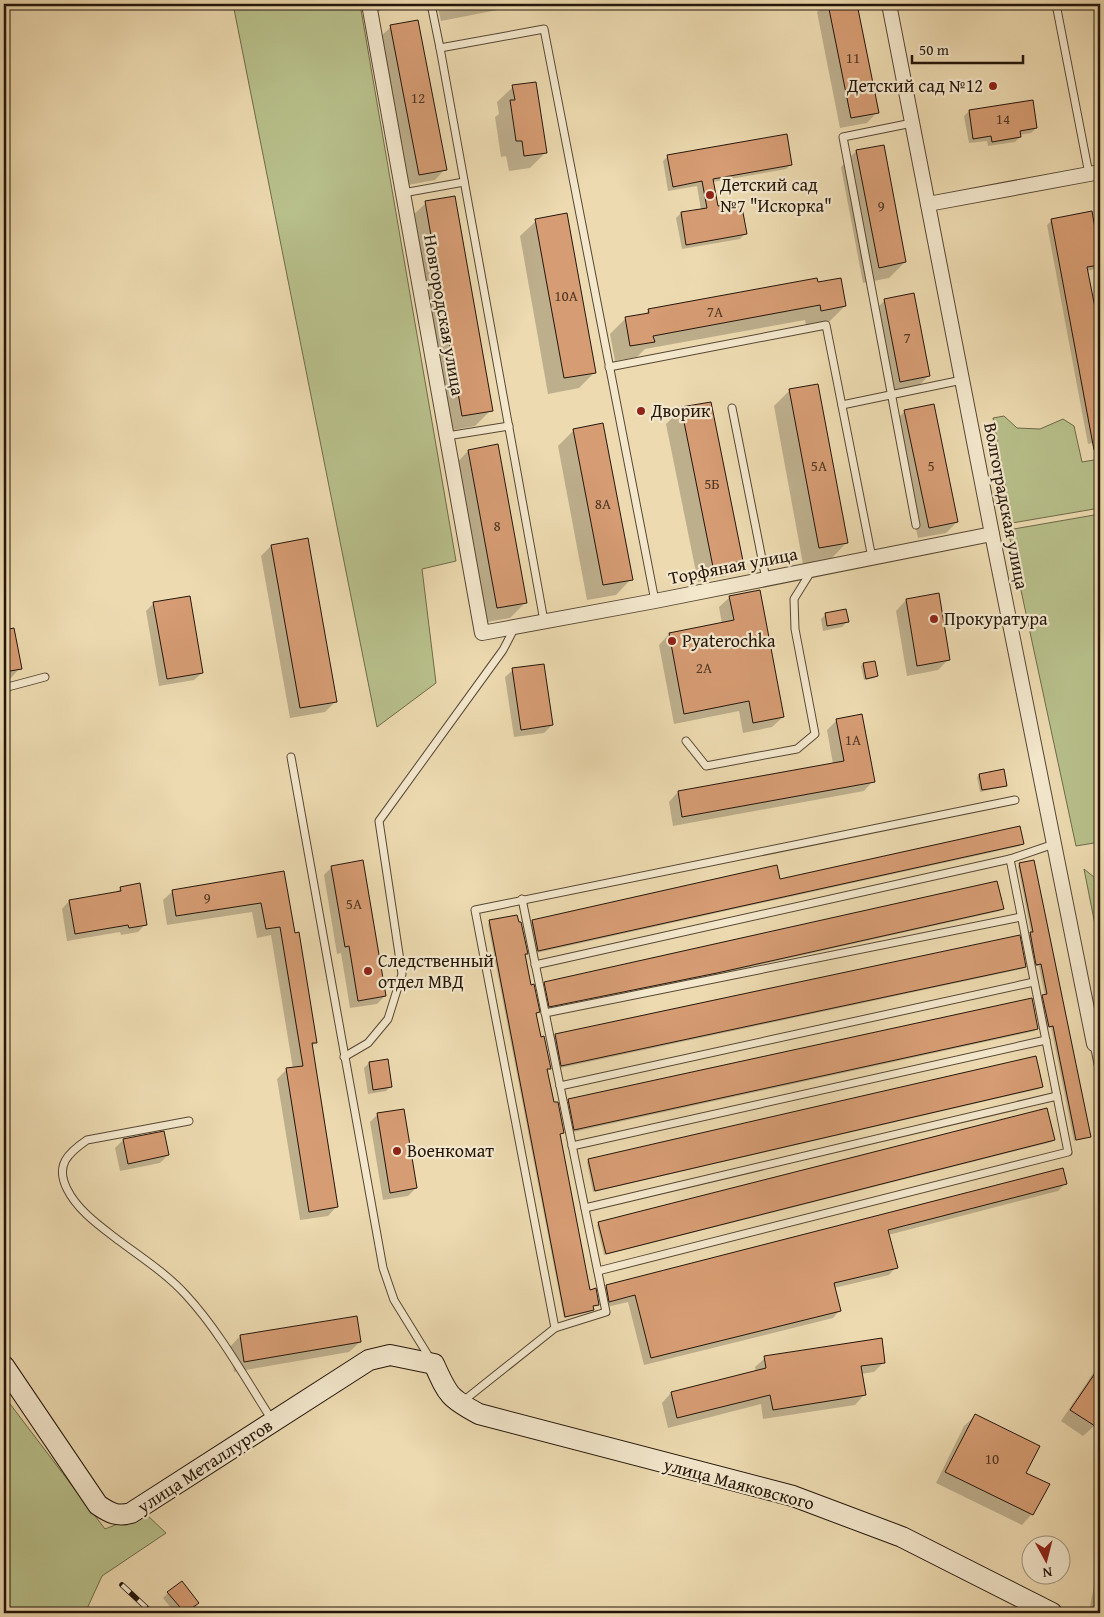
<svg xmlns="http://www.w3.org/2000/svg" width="1104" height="1617" font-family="'Gentium Book Plus',serif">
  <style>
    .green { fill: #b8c08b; stroke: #6e6b4a }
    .shadow { fill: #0003 }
    .building { fill: #d69c73; stroke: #24160a }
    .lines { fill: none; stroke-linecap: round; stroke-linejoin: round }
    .lane-casing { stroke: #564734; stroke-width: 9 }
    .street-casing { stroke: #564734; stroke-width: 16 }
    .secondary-casing { stroke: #24160a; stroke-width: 22 }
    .lane { stroke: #f3e7cc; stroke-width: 7 }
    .street { stroke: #f3e7cc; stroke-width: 14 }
    .secondary { stroke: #f3e7cc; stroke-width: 20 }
    .rail-casing { stroke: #24160a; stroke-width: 5.5 }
    .rail { stroke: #f3e7cc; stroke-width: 4; stroke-dasharray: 11; stroke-linecap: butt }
    .poi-dot { fill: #8f2418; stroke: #f3e7cc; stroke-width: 2 }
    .labels { text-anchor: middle; stroke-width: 4.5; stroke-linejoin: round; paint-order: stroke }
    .number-label { font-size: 15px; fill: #503824 }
    .poi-label { font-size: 18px; fill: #24160a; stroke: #f3e7cc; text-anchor: start }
    .street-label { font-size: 18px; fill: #24160a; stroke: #f3e7cc }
  </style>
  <rect width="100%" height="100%" fill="#eddab0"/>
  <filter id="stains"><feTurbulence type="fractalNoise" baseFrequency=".004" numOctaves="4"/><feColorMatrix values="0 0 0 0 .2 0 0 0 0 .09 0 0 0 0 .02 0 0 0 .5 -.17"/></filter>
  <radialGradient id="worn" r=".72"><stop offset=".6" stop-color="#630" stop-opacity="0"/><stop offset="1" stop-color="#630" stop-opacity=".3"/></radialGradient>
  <!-- green -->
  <g class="green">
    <polygon points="233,4 360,4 456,561 422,569 436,683 377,727"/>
    <polygon points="1004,416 1017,428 1040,429 1063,419 1074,426 1082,462 1100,459 1100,508 1012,523 993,418"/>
    <polygon points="1100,514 1100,842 1076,846 1008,530"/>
    <polygon points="1084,869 1100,882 1100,950"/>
    <polygon points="4,1396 105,1529 145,1513 166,1533 102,1576 85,1613 4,1613"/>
  </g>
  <!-- shadow -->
  <g class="shadow">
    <polygon points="437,4 520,4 518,6 441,21"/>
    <polygon points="825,4 856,4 877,112 867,123 840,128 817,12"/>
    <polygon points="391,27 445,169 435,180 408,185 380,37"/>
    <polygon points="513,87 546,152 530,168 509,171 506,156 501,157 495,117 499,114 497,102"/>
    <polygon points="1100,107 1100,136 1098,137 1094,114"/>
    <polygon points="969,111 1036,128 1031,133 1019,135 1020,137 1015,142 988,146 987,141 969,143 964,116"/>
    <polygon points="856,151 905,262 889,278 863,283 841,167"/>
    <polygon points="668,156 791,164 786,169 713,182 717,208 745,234 740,239 682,249 676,218 681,213 701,210 697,186 668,191 663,161"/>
    <polygon points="426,203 491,410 475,426 447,431 410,218"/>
    <polygon points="1091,213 1100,264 1095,269 1087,271 1097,325 1100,324 1100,441 1088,444 1047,225 1052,220"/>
    <polygon points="536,221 595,372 579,388 548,394 520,236"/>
    <polygon points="817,283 845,306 829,322 806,326 805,320 645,349 637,357 615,361 610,334 626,318 644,315 649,310"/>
    <polygon points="885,300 928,376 918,387 889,392 874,311"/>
    <polygon points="790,390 846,543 831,559 803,564 774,406"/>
    <polygon points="682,409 742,560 726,576 698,582 666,424"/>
    <polygon points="905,411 957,522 946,533 918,538 894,422"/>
    <polygon points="574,430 631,579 616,595 587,600 558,446"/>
    <polygon points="468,451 526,602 510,618 481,623 453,467"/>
    <polygon points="271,546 336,701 325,712 290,718 261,556"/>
    <polygon points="730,597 783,717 772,727 743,733 739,711 674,724 659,645 669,634 722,624 719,607"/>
    <polygon points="906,600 949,659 938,670 907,676 896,611"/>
    <polygon points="154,603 202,673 194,680 159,686 146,611"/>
    <polygon points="826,614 847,622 842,627 823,631 821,619"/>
    <polygon points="13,630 20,668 10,679 4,680 4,631"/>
    <polygon points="863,664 877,676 875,678 864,680 861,666"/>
    <polygon points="513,670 552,725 544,733 514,737 505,677"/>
    <polygon points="837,720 873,781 864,791 673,826 669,802 678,792 833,764 827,730"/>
    <polygon points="979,775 1005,785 1003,787 980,792 977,777"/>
    <polygon points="1022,843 1020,846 536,953 530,923 532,921 779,880"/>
    <polygon points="1020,864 1089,1136 1087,1138 1074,1141 1051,1027 1047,1028 1041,999 1045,996 1039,966 1034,966 1028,936 1031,933 1018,866"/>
    <polygon points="332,867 385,996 377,1004 350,1008 341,953 337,954 324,875"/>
    <polygon points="283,872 316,1042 312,1046 337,1206 328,1216 300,1220 277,1079 286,1070 293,1069 271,935 257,938 252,912 167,925 163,900 173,891"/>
    <polygon points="121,888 146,924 138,932 121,935 120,932 67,941 62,909 69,901 115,893"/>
    <polygon points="1002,909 1000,911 714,975 547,1008 543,985 545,983"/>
    <polygon points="490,921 526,953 524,956 530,986 538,1012 535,1015 540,1038 550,1068 546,1071 553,1104 563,1132 559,1135 589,1291 598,1304 592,1307 592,1310 590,1312 564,1318 488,924"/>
    <polygon points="1025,967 1022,969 560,1068 553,1037 555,1035"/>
    <polygon points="1037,1028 1035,1031 573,1132 567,1103 569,1100"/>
    <polygon points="369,1063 391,1086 386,1091 368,1094 364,1068"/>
    <polygon points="1042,1087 1039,1089 593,1192 587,1162 589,1160"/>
    <polygon points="378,1114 416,1188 408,1196 383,1200 370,1122"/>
    <polygon points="123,1140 168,1155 160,1163 120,1171 115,1148"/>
    <polygon points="1054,1140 1052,1142 604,1255 597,1225 599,1223"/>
    <polygon points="1065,1184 1058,1191 888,1235 896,1267 889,1275 834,1288 840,1310 833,1318 644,1365 628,1302 602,1308 599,1294 607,1286"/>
    <polygon points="240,1336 360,1342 349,1352 234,1372 230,1347"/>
    <polygon points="765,1358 884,1362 874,1372 861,1374 864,1395 855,1405 763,1419 761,1404 668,1428 662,1403 671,1393 756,1372 755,1367"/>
    <polygon points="1100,1363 1100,1388 1096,1394 1100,1397 1100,1416 1094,1426 1083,1436 1061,1421"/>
    <polygon points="975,1416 1024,1473 1032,1514 1022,1525 936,1483 964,1426"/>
    <polygon points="1100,1555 1100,1613 1093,1613 1089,1612"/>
    <polygon points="168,1593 192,1608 185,1613 175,1613 163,1598"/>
  </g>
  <!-- building -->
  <g class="building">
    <polygon points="828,4 857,4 879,113 851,118"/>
    <polygon points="418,20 447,170 419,175 390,25"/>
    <polygon points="536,82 547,153 524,156 522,141 516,141 510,100 515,100 512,85"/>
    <polygon points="1033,100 1037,128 1020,131 1021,137 992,142 991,136 973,139 969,110"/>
    <polygon points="787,134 792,165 713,179 718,206 741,202 747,234 686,245 681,212 707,208 702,181 673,187 667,155"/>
    <polygon points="884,145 906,262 879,268 856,150"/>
    <polygon points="455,196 493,411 462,416 425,201"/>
    <polygon points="1092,211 1100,257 1100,265 1087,267 1098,323 1100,323 1100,449 1094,450 1051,219"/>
    <polygon points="567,213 596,373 564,378 535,219"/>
    <polygon points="817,278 818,282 841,278 846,306 821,311 820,305 653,336 655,342 630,346 625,317 649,313 648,309"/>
    <polygon points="914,293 930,376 900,382 884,299"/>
    <polygon points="818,384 848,543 819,548 789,389"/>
    <polygon points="711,402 743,561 713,567 681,407"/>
    <polygon points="934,404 958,522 929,528 904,410"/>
    <polygon points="603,423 633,580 603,585 573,429"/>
    <polygon points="498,444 527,603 497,608 468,450"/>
    <polygon points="308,538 337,702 300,708 271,545"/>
    <polygon points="760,590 784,717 753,723 749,701 684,714 669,633 734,620 729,596"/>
    <polygon points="939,593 950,660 917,666 906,599"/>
    <polygon points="190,596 203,673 167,679 153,602"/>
    <polygon points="846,609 849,622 827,626 825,613"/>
    <polygon points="14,628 22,669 4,672 4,630"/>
    <polygon points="875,661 878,676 866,679 863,663"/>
    <polygon points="544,664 553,725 521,730 512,668"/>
    <polygon points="862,714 875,782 682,817 678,791 844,761 836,719"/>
    <polygon points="1004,769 1007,786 982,790 979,774"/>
    <polygon points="1020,826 1024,844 538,951 532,920 777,865 780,879"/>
    <polygon points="363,860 386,996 358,1001 349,946 345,947 331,866"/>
    <polygon points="1034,860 1091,1137 1076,1140 1053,1026 1049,1027 1042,995 1047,994 1041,964 1036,965 1030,932 1033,932 1019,863"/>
    <polygon points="284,871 295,933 299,932 317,1043 312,1043 338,1207 309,1212 286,1068 303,1066 280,927 266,929 261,903 176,916 172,890"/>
    <polygon points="997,881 1004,909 717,973 549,1007 544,982"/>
    <polygon points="140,883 147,925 129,928 128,925 75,934 69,900 121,891 120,887"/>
    <polygon points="517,915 519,922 521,922 528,954 525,954 531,985 534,984 540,1012 536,1013 541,1037 544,1036 551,1069 547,1069 554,1102 558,1102 564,1133 560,1134 590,1290 596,1288 599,1305 593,1306 594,1310 565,1317 489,920"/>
    <polygon points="1020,935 1026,967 561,1066 555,1034"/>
    <polygon points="1032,998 1038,1029 574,1130 568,1099"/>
    <polygon points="1036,1056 1043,1087 595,1191 588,1159"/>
    <polygon points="388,1059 392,1087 373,1090 369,1062"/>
    <polygon points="1047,1108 1055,1140 606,1254 598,1222"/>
    <polygon points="404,1109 417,1188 390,1193 377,1113"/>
    <polygon points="164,1131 169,1155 128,1164 123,1139"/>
    <polygon points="1063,1168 1067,1184 888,1230 898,1268 834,1283 841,1311 651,1358 635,1295 609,1302 606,1285"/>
    <polygon points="357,1316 361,1342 244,1362 240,1335"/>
    <polygon points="882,1338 885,1363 861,1366 866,1395 773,1410 770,1395 677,1418 671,1392 766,1368 764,1356"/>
    <polygon points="1100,1366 1100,1418 1095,1426 1070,1410"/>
    <polygon points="975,1414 1040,1446 1026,1473 1050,1484 1033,1515 945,1472"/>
    <polygon points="182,1581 199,1603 185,1613 167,1592"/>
  </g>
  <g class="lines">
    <defs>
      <g id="lane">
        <polyline points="431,4 440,48 544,29 655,601"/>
        <polyline points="1056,4 1089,174"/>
        <polyline points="369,7 392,4"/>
        <polyline points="440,48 544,621"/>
        <polyline points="912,123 843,137 916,525"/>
        <polyline points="403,193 464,182"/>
        <polyline points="609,367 826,325 872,558"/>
        <polyline points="842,405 962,380"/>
        <polyline points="732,408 766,579"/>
        <polyline points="447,436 509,426"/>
        <polyline points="4,688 45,677"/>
        <polyline points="686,741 706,766 797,749 815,734 795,629 794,599 812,570"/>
        <polyline points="291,757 383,1268 394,1300 431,1360"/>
        <polyline points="522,899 606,1312 555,1328"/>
        <polyline points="535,965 1010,859 1054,844"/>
        <polyline points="545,1013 1021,917"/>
        <polyline points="1094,1044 1100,1074"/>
        <polyline points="344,1057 368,1043 388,1019 402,974 379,821 503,650 515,627"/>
        <polyline points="560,1086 1034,982"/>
        <path d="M189,1121L87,1140C68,1153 55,1165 67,1189C78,1211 100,1226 118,1240C141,1257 167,1274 186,1295C220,1332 245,1378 272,1420"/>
        <polyline points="572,1146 1046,1040"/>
        <polyline points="585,1208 1057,1096"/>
        <polyline points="598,1271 1068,1152 1010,859"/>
        <polyline points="462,1402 555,1328 475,910 1015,800"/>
      </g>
      <g id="street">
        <polyline points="369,4 482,633 655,601 992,534"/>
        <polyline points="889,4 992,534 1094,1044 1100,1043"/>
        <polyline points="928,204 1100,172"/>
      </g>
      <path id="secondary" d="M4,1366L98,1505C110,1513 117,1517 131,1513L369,1360L390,1355L434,1364C448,1395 449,1398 479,1414L793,1496L902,1537L1052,1613"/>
    </defs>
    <!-- lane casing -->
    <use href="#lane" class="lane-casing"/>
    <!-- street casing -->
    <use href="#street" class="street-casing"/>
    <!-- secondary casing -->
    <use href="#secondary" class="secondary-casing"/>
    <!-- lane -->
    <use href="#lane" class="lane"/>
    <!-- street -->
    <use href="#street" class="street"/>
    <!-- secondary -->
    <use href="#secondary" class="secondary"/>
    <defs>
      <polyline id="rail" points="122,1585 152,1613"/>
    </defs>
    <!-- rail casing -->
    <use href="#rail" class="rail-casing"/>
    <!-- rail -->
    <use href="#rail" class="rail"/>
  </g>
  <!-- markers -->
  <g class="poi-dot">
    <circle cx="993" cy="86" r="5"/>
    <circle cx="710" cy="195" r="5"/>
    <circle cx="641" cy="411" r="5"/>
    <circle cx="934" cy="619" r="5"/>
    <circle cx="672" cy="641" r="5"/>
    <circle cx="368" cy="971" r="5"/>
    <circle cx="397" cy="1151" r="5"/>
  </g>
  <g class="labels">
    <!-- number labels -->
    <g class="number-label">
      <text x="853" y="63">11</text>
      <text x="418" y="103">12</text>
      <text x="1003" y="124">14</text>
      <text x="881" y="211">9</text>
      <text x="566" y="301">10А</text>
      <text x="715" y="317">7А</text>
      <text x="907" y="343">7</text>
      <text x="819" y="471">5А</text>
      <text x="931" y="471">5</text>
      <text x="712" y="489">5Б</text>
      <text x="603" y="509">8А</text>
      <text x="497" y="531">8</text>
      <text x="704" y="673">2А</text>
      <text x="853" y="745">1А</text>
      <text x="207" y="903">9</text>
      <text x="354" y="909">5А</text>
      <text x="992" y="1464">10</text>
    </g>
    <!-- poi labels -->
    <g class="poi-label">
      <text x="983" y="92" text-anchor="end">Детский cад №12</text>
      <text x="720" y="191">Детский cад<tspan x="720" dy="21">№7 "Искорка"</tspan></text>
      <text x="651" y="417">Дворик</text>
      <text x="944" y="625">Прокуратура</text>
      <text x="682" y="647">Pyaterochka</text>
      <text x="378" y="967">Следственный<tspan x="378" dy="21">отдел МВД</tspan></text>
      <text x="407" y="1157">Военкомат</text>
    </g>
    <!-- street labels -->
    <g class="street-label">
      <text transform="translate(444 315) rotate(80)" y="6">Новгородская улица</text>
      <text transform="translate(1006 506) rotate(79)" y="6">Волгоградская улица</text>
      <text transform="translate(733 566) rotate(-11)" y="6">Торфяная улица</text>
      <text transform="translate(205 1466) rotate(-33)" y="6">улица Металлургов</text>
      <text transform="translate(739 1484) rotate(15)" y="6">улица Маяковского</text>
    </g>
  </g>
  <!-- margin -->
  <rect width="1104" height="1617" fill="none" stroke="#eddab0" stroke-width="20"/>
  <rect x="5" y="5" width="1094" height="1607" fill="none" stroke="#24160a" stroke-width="2.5"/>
  <rect x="10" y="10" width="1084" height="1597" fill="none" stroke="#24160a"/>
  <!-- north arrow -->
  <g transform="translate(1046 1560) rotate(173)"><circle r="24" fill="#f3e7cc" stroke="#a0937e"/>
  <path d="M0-4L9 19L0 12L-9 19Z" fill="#8f2418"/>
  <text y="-8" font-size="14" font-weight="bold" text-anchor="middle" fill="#24160a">N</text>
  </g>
  <!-- scale -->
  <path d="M912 55v8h111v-8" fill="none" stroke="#24160a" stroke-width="2.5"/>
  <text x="919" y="55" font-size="15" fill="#24160a" stroke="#f3e7cc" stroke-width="4" paint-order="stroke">50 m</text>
  <rect width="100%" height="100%" filter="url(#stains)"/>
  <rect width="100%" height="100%" fill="url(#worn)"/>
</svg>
